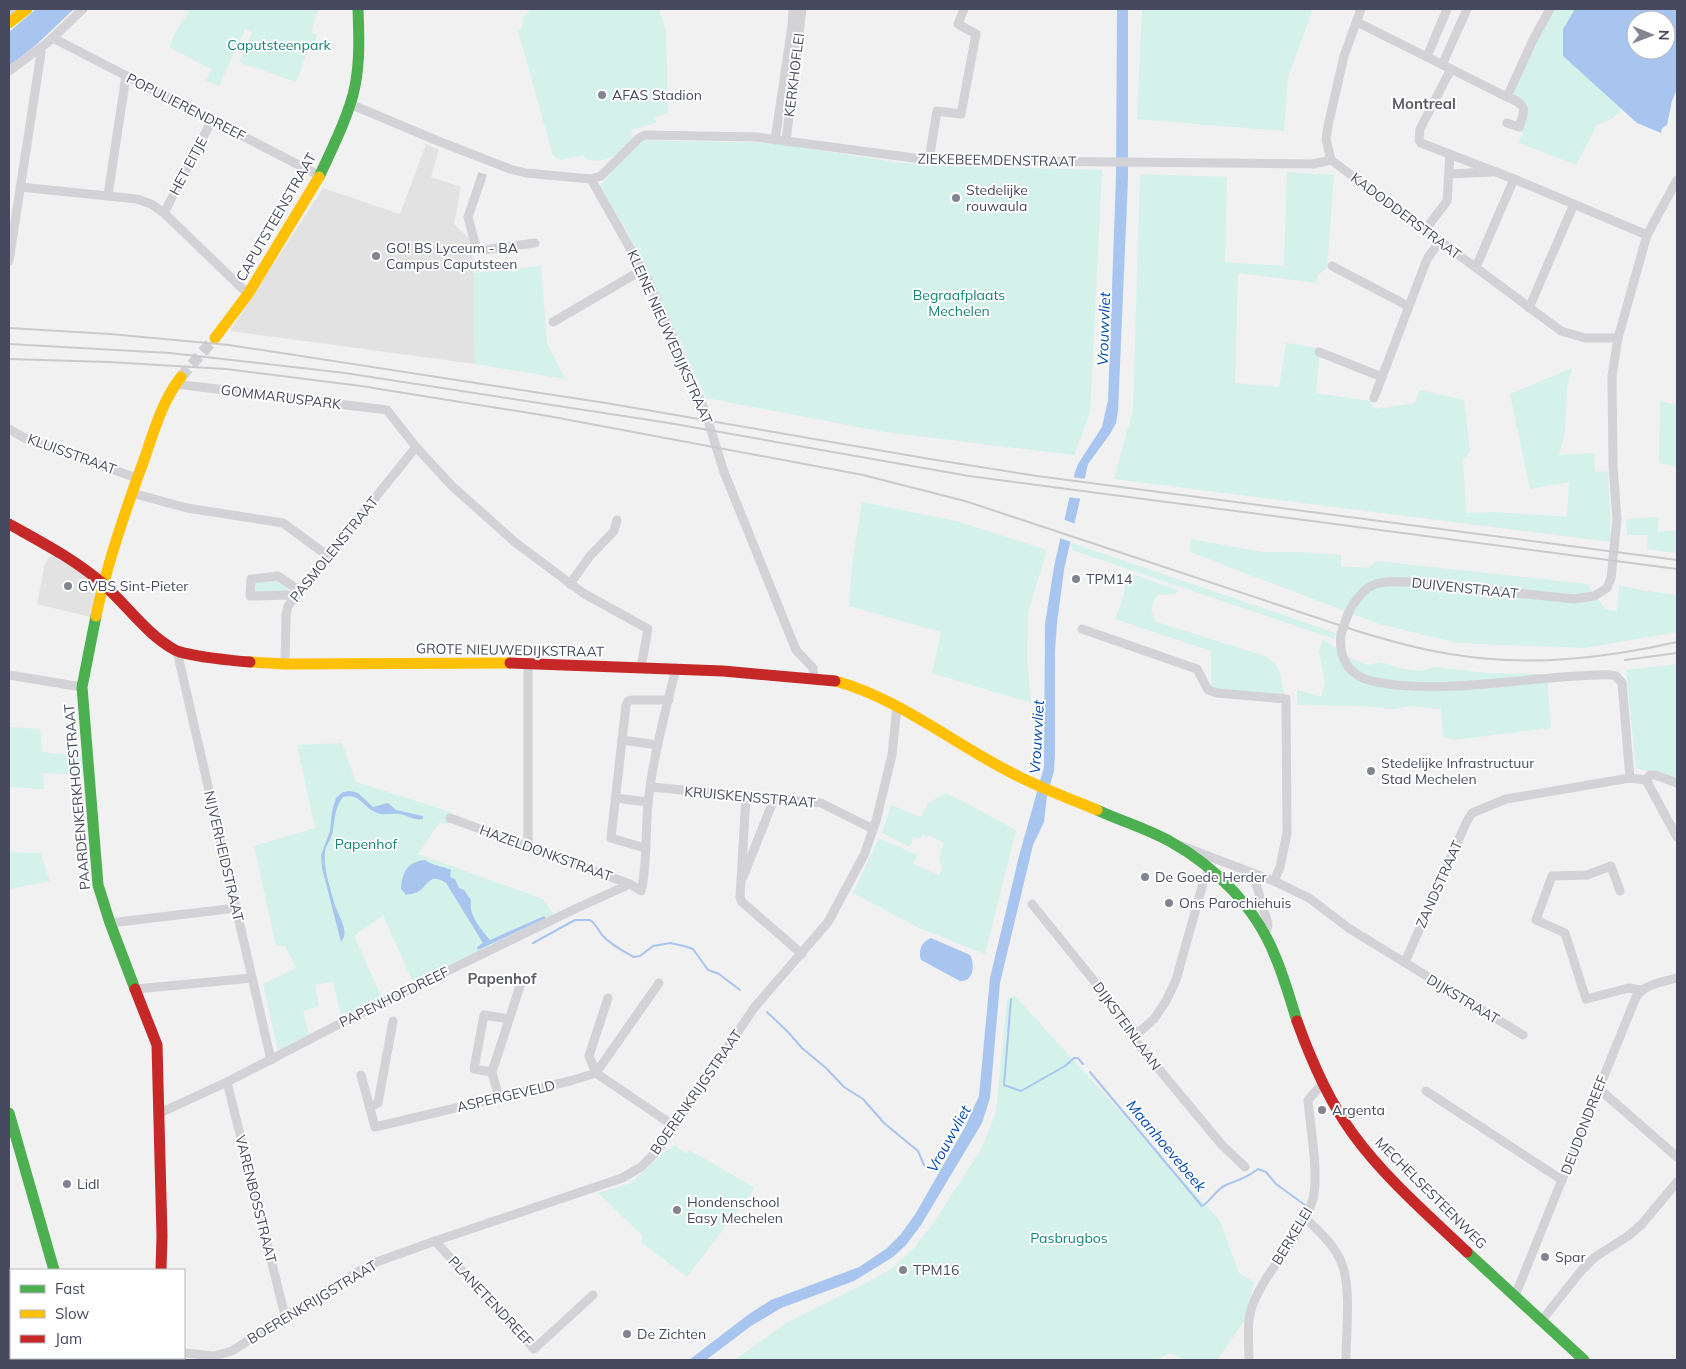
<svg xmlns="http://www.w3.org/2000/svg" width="1686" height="1369" font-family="Mulish,sans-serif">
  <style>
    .education { fill: #e3e2e3 }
    .green { fill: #d4f1ea }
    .water { fill: #a8c5f0; fill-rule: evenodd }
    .pier { fill: #f1f1f1 }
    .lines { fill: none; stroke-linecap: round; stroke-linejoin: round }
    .stream { stroke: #a8c5f0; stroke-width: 2 }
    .street-tunnel { stroke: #cfd0d4; stroke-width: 9; stroke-dasharray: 9 4.5; stroke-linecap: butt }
    .secondary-tunnel { stroke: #cfd0d4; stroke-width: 11; stroke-dasharray: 11 5.5; stroke-linecap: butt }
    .street { stroke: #d2d2d7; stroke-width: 9 }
    .fast { stroke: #4caf50; stroke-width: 11 }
    .slow { stroke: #ffc107; stroke-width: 11 }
    .jam { stroke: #c62828; stroke-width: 11 }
    .rail { stroke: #cacacd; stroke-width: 2 }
    .street-bridge { stroke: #d2d2d7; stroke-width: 9 }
    .poi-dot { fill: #828491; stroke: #fff; stroke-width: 2 }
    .labels { text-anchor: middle; stroke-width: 4; stroke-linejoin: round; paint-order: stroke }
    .park-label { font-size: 14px; fill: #138477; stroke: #fff }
    .street-label { font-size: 14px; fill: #474a5e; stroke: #fff }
    .poi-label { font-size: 14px; fill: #474a5e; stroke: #fff; text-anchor: start }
    .neighbourhood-label { font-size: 15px; font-weight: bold; fill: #5c5d65; stroke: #fff }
    .water-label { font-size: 15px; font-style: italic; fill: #064cb2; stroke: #fff }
  </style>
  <rect width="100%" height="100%" fill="#f1f1f1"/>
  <!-- education -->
  <g class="education">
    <polygon points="426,144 439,150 431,177 461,187 454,224 471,240 474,273 475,364 230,331 323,188 400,214"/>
    <polygon points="50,555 83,573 95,585 94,587 97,588 90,617 37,604 44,569 43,568"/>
  </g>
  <!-- green -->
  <g class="green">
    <polygon points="190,9 318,9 311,33 317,35 313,51 308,50 296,82 239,62 252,32 245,29 219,86 206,81 211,69 169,47 176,31"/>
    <path d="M532,9H659L666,31L668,113L655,117L656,123L631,130L633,139L628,144L622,146L623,149C613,159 599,163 585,159L584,155L561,160L553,156L518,30L522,28C522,20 524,13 532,9Z"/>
    <polygon points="1142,9 1313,9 1288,77 1284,131 1137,119"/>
    <path d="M1555,9H1575L1563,29L1607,96L1621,108C1617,119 1607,121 1597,125L1576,165L1519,143L1523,133L1514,128L1524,104L1512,98L1536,43Z"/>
    <polygon points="638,140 775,143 901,163 952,166 1102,170 1090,413 1074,455 885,432 706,398 643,260 600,186"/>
    <polygon points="1287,172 1334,175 1327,268 1318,275 1316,283 1238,273 1235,383 1279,387 1286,343 1320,348 1316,393 1370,401 1375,409 1415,403 1419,390 1464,400 1470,451 1463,460 1466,513 1494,512 1567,517 1569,482 1530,489 1510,394 1572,368 1567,388 1565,432 1559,455 1594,453 1595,472 1608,471 1611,542 1114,479 1133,410 1140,174 1227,177 1225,262 1284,266"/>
    <polygon points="541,266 547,343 565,379 475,364 474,273"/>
    <polygon points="1660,401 1677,405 1677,467 1659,463"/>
    <polygon points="862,502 956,521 1047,550 1028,612 1027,658 1031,703 932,673 941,632 849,606 852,565"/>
    <polygon points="1658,517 1658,532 1677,531 1677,553 1647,549 1648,535 1627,535 1626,519"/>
    <polygon points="1191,539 1263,552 1297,552 1341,555 1341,566 1368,568 1377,561 1587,584 1605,609 1617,611 1619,585 1640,590 1677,595 1677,632 1585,648 1458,643 1379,624 1190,552"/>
    <polygon points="1072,543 1336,633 1334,639 1072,550"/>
    <path d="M1126,572L1178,590L1175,594L1158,595C1150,605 1149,612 1157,622L1265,656C1281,665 1281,676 1284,694L1277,696L1211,688V651L1115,619C1122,603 1126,590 1126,572Z"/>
    <polygon points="278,580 287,588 285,592 253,592 254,582"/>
    <polygon points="1323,639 1350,658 1368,665 1381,662 1398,668 1421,671 1436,667 1488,673 1547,674 1551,728 1453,740 1443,737 1441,709 1410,706 1394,709 1362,706 1297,705 1297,690 1321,697 1325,682 1319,652"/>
    <polygon points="1677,664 1677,780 1636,768 1626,670"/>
    <polygon points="9,727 40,729 42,752 70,755 82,754 84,775 43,773 44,789 9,787"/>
    <polygon points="342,743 356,782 451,812 449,824 440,822 418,854 543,899 554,915 413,982 383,915 354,936 382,998 342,1019 333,982 315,985 319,1006 303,1011 308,1032 311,1033 278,1051 263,984 296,968 285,946 276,946 254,846 315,828 297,745"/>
    <polygon points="947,793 1016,830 985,954 917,927 853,893 879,838 917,855 913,864 939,875 942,868 939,858 944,843 929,835 927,837 922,835 920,839 914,837 911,845 908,846 882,833 891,805 921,817 928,803"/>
    <polygon points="9,852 40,853 50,881 10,889"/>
    <polygon points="1014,995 1220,1221 1239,1273 1254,1282 1244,1321 1217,1360 1187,1360 1169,1353 1157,1360 735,1360 786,1323 872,1280 895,1266 914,1248 934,1222 980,1151 996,1113 1007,1001"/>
    <polygon points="674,1144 686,1154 689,1150 755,1188 687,1277 641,1242 643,1236 598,1193 631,1183 668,1149 671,1149"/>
  </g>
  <!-- water -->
  <g class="water">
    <polygon points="36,9 74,9 36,45 9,66 9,32"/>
    <polygon points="1117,9 1128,9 1128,179 1118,411 1116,423 1110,434 1088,464 1064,570 1057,623 1055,651 1055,753 1054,771 1047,796 1044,822 1033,845 1000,983 990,1098 982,1123 921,1225 906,1245 893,1257 854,1281 781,1308 751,1326 706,1360 689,1360 749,1314 771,1300 859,1267 886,1249 901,1234 916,1213 965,1127 979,1096 990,978 1019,856 1044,767 1045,624 1054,567 1075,472 1078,464 1102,427 1108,400 1116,177"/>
    <path d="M1575,9H1677V89L1672,101L1667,125L1662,128L1661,133L1637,123L1563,56V29ZM1636,20H1666V50H1636Z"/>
    <path d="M350,791L358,793L373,807L388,803L396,810L423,816V819C415,821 408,816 400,814C392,813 385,816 377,813C362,807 361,793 343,797C335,807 335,818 333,830C332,838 326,845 325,852C323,868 330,887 334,902C337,914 351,932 341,942L322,868L321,855L330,831L332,811L336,798L343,792Z"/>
    <path d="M425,860C433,866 443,866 451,870L450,877L455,879L459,888L464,890L471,900C468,915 481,929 490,940L544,916L546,918L478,950L477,947L483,943L446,883C433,875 431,879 422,889C418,893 411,894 406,895L401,889C402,872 407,862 425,860Z"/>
    <path d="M931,938L970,955C975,964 974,982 960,981L921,960C918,951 921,942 931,938Z"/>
  </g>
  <!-- pier -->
  <g class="pier">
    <polygon points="1072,477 1086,479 1083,499 1067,497"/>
    <polygon points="1062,519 1076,524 1072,542 1059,538"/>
  </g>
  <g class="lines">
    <!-- stream -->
    <g class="stream">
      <path d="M533,943L575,920H590C596,924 598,930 603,936C611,945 623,951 634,957L640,956L653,946L659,945L670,943L684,946L693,949L708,970L719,974L740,990"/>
      <polyline points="1011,999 1004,1085 1021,1091 1065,1066 1074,1058 1078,1058 1083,1064"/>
      <polyline points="767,1012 788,1032 802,1048 826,1068 844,1087 863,1099 884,1123 918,1151 924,1165"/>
      <path d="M1090,1072L1202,1206C1211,1201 1215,1190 1226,1185C1238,1180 1247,1178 1258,1169L1266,1172L1276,1184L1305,1205"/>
    </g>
    <!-- street-tunnel -->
    <polyline class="street-tunnel" points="480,182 484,169"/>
    <!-- secondary-tunnel -->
    <polyline class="secondary-tunnel" points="181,377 215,338"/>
    <!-- street -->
    <g class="street">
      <polyline points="1361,9 1344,56 1328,126 1326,139 1331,160 1561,331 1585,338 1618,338"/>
      <polyline points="9,14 15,9"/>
      <polyline points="1357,22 1507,97 1533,40 1550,9"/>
      <polyline points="53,38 320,176"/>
      <polyline points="1427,57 1447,9"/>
      <polyline points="1442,65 1467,9"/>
      <polyline points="1451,69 1420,129 1419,140 1421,143 1514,179 1647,235"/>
      <polyline points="9,71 47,43 83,9"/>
      <polyline points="350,104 438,141 510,169 526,173 591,179 601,176 639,138 645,135 756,137 929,160 1313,164 1331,160"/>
      <path d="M1507,123L1519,127C1526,108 1527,105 1507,97"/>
      <polyline points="775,140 792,26 793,9"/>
      <polyline points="786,141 802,9"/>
      <polyline points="929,160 937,111 961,114 976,34 958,24 964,9"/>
      <polyline points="1449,174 1492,172"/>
      <polyline points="591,179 648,280 705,411 724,472 796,650 813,668 814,679"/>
      <polyline points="480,182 468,217 476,247 482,250 535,243"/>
      <polyline points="20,187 137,199 151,204 164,213 248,294"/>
      <polyline points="108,195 126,76"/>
      <polyline points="164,213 212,120"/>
      <polyline points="1425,230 1447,201 1450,154"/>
      <polyline points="9,261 41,53 40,50"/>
      <polyline points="1332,266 1408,306"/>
      <polyline points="1476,267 1514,179"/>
      <polyline points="1529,308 1574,204"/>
      <polyline points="553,322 642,270"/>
      <polyline points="1319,352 1382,377"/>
      <polyline points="176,384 387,410 416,447 452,486 516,543 583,593 648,629 641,667"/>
      <polyline points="1374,398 1427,259 1440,241"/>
      <polyline points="9,429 28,440 137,478"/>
      <polyline points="132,493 187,508 283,523 328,556"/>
      <polyline points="570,584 590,556 614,531 617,520"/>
      <polyline points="293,599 288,595 250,596 251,579 278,576 300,591"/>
      <path d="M1348,614C1365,580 1378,581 1413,582L1574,599L1594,596L1599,593L1607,588L1611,578L1617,519L1613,466L1612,376L1618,338L1647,235L1677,180"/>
      <polyline points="1082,629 1197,669 1208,690 1217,693 1286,699 1287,833 1280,867 1274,881 1179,845"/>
      <path d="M1341,634C1339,651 1343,666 1359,676C1370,683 1384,683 1396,685C1457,691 1518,679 1578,676C1590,676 1605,673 1616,676L1622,683L1630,778"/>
      <polyline points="177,651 271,1060"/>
      <polyline points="285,664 286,615 288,606 416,447"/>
      <polyline points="9,675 82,687"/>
      <polyline points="622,740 658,745"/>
      <polyline points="1646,780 1650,775 1655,775 1677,783"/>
      <polyline points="651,787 821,803 873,829"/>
      <polyline points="746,797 740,897 742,902 802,954"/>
      <polyline points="615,798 648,802"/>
      <path d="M450,818L630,884L641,891C648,862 645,832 648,803C653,757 665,713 676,668"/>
      <polyline points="528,847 528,663"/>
      <polyline points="645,848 611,838 626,705 628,701 632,700 669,700"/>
      <polyline points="1253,874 1267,920 1268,926 1265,934"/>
      <polyline points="743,877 774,799"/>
      <polyline points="1274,881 1309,898 1350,929 1523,1035"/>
      <polyline points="1620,891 1611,866 1587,875 1552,876 1536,920 1565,933 1586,999 1629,988 1641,990"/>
      <polyline points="1032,904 1137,1034 1133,1038 1222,1145 1245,1167"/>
      <polyline points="110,923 236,908"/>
      <polyline points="1405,962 1466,823 1472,813 1506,799 1630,778 1646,780 1677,837"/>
      <polyline points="136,989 252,978"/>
      <polyline points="1137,1034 1154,1019 1166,1001 1176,980 1204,880 1210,869"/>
      <polyline points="492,1072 474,1069 484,1015 509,1019"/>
      <polyline points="596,1073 659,983"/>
      <polyline points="596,1073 589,1056 608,998"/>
      <polyline points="361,1075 375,1127 570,1081 596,1073 674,1126"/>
      <polyline points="227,1082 285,1316"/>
      <polyline points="1598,1088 1677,1157"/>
      <polyline points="1426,1091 1562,1180"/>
      <polyline points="499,1098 492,1072 521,983"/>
      <polyline points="370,1107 378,1103 393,1021"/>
      <polyline points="160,1113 227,1082 351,1018 577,908 630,884"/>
      <path d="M1305,1218C1320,1232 1337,1247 1343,1267C1351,1292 1346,1333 1346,1360"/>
      <polyline points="435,1241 534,1349 593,1295"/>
      <path d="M1515,1296L1636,997C1645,984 1662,982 1677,978"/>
      <polyline points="1542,1320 1581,1271 1595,1257 1628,1236 1641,1225 1677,1182"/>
      <polyline points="9,1353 11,1354"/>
      <polyline points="184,1353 214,1356 232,1351 285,1316 371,1264 435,1241 622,1178 641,1167 659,1149 754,1008 828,922 864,855 876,821 892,755 897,707"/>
      <polyline points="18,1358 23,1360"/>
      <polyline points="103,1360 115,1358"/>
      <path d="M1249,1360C1249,1342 1246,1321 1253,1304C1267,1268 1301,1238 1312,1202C1320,1178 1310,1126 1308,1100L1323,1083"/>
    </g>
    <!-- fast -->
    <g class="fast">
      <path d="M319,177C331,151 350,113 355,86C360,61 359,35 358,9"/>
      <polyline points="96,616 82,687 98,885 110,923 135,989"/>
      <path d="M1097,810C1121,821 1148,829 1171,842C1216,867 1256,908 1275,956C1284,977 1290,999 1297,1021"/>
      <polyline points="9,1113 54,1270"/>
      <polyline points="1467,1252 1584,1360"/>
    </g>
    <!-- slow -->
    <g class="slow">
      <polyline points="9,23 27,9"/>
      <polyline points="215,338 248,294 319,177"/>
      <path d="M96,616C107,563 125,511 144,460C154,431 162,401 181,377"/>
      <polyline points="250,662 285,664 510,663"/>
      <path d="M835,681C894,696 955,744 1010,772C1038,787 1068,798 1097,810"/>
    </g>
    <!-- jam -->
    <g class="jam">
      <path d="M9,524C41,542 74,559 102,583C126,604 146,634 175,650C187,656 235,661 250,662"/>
      <polyline points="510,663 723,671 835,681"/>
      <polyline points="135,989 157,1045 162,1236 161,1270"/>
      <path d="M1297,1021C1311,1060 1328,1100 1353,1134C1385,1178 1428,1215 1467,1252"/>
      <polyline points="77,1358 78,1360"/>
    </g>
    <!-- rail -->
    <g class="rail">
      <polyline points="9,328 110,334 229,345 606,403 930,459 1037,476 1677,560"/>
      <polyline points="9,344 170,353 345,373 669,423 969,476 1677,569"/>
      <path d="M9,359L108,362L226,369L361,386L548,416L863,475L965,501L1354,630C1386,640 1417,649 1450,654C1527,667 1602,659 1677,642"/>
      <polyline points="1625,660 1677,653"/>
    </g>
    <!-- street-bridge -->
    <polyline class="street-bridge" points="1341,634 1348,614"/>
  </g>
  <!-- markers -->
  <g class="poi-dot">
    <circle cx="602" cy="95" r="5"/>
    <circle cx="956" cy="198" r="5"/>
    <circle cx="376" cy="256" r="5"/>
    <circle cx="1076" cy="579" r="5"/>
    <circle cx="68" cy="586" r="5"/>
    <circle cx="1371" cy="771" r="5"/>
    <circle cx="1145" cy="877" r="5"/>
    <circle cx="1169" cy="903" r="5"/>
    <circle cx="1322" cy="1110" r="5"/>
    <circle cx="67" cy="1184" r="5"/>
    <circle cx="677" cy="1210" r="5"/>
    <circle cx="1545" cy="1257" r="5"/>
    <circle cx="903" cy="1270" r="5"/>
    <circle cx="627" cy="1334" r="5"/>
  </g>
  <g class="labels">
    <!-- park labels -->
    <g class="park-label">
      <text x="279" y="50">Caputsteenpark</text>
      <text x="959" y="300">Begraafplaats<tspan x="959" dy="16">Mechelen</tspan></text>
      <text x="366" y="849">Papenhof</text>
      <text x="1069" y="1243">Pasbrugbos</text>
    </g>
    <!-- street labels -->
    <g class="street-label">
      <text transform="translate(794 75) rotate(-83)" y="5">KERKHOFLEI</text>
      <text transform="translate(186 107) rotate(27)" y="5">POPULIERENDREEF</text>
      <text transform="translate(997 160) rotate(1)" y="5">ZIEKEBEEMDENSTRAAT</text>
      <text transform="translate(188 166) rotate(-62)" y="5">HET EITJE</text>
      <text transform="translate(1406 216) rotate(37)" y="5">KADODDERSTRAAT</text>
      <text transform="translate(276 217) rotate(-60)" y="5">CAPUTSTEENSTRAAT</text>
      <text transform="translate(670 337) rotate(66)" y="5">KLEINE NIEUWEDIJKSTRAAT</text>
      <text transform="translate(281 397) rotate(7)" y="5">GOMMARUSPARK</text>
      <text transform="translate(72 454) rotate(20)" y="5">KLUISSTRAAT</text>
      <text transform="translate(334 549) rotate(-51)" y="5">PASMOLENSTRAAT</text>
      <text transform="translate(1465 588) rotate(6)" y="5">DUIVENSTRAAT</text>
      <text transform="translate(510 650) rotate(1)" y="5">GROTE NIEUWEDIJKSTRAAT</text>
      <text transform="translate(77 797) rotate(-95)" y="5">PAARDENKERKHOFSTRAAT</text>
      <text transform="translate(750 797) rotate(5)" y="5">KRUISKENSSTRAAT</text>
      <text transform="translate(546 853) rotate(20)" y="5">HAZELDONKSTRAAT</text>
      <text transform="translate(224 856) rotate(77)" y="5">NIJVERHEIDSTRAAT</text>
      <text transform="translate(1439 884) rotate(-66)" y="5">ZANDSTRAAT</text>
      <text transform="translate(394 997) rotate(-26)" y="5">PAPENHOFDREEF</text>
      <text transform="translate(1463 999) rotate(31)" y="5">DIJKSTRAAT</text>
      <text transform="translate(1127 1026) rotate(54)" y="5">DIJKSTEINLAAN</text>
      <text transform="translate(696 1092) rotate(-55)" y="5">BOERENKRIJGSTRAAT</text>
      <text transform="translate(506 1096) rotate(-13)" y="5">ASPERGEVELD</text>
      <text transform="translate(1584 1125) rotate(-69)" y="5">DEUDONDREEF</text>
      <text transform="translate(1431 1193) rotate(45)" y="5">MECHELSESTEENWEG</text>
      <text transform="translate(256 1199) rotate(76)" y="5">VARENBOSSTRAAT</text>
      <text transform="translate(1292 1236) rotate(-59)" y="5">BERKELEI</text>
      <text transform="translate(491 1301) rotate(47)" y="5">PLANETENDREEF</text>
      <text transform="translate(312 1302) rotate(-31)" y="5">BOERENKRIJGSTRAAT</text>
    </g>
    <!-- poi labels -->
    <g class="poi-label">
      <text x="612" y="100">AFAS Stadion</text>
      <text x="966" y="195">Stedelijke<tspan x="966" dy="16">rouwaula</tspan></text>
      <text x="386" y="253">GO! BS Lyceum - BA<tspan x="386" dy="16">Campus Caputsteen</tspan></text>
      <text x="1086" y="584">TPM14</text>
      <text x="78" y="591">GVBS Sint-Pieter</text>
      <text x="1381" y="768">Stedelijke Infrastructuur<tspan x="1381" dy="16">Stad Mechelen</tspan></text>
      <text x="1155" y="882">De Goede Herder</text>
      <text x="1179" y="908">Ons Parochiehuis</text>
      <text x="1332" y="1115">Argenta</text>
      <text x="77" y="1189">Lidl</text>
      <text x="687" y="1207">Hondenschool<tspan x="687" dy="16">Easy Mechelen</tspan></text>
      <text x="1555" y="1262">Spar</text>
      <text x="913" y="1275">TPM16</text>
      <text x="637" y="1339">De Zichten</text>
    </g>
    <!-- neighbourhood labels -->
    <g class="neighbourhood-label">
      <text x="1424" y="109">Montreal</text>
      <text x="502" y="984">Papenhof</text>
    </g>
    <!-- water labels -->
    <g class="water-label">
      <text transform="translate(1104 329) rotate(-88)" y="5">Vrouwvliet</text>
      <text transform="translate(1037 737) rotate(-87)" y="5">Vrouwvliet</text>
      <text transform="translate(949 1139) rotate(-61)" y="5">Vrouwvliet</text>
      <text transform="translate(1166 1146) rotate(50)" y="5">Maanhoevebeek</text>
    </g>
  </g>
  <!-- border -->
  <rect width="1686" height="1369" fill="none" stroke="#474a5e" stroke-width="20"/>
  <!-- legend -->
  <rect x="10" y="1269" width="175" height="90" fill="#ffffff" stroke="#b5b7bf"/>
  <rect x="20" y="1285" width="25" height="8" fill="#4caf50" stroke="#b5b7bf"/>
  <text x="55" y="1294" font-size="15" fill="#474a5e">Fast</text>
  <rect x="20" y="1310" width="25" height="8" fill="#ffc107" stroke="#b5b7bf"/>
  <text x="55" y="1319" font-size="15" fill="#474a5e">Slow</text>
  <rect x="20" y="1335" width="25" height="8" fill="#c62828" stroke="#b5b7bf"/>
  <text x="55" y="1344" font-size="15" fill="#474a5e">Jam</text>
  <!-- north arrow -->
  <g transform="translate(1651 35) rotate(91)"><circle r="24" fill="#ffffff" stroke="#b5b7bf"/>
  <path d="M0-4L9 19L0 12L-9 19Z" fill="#828491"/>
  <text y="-8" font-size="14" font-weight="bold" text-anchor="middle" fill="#474a5e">N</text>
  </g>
</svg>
